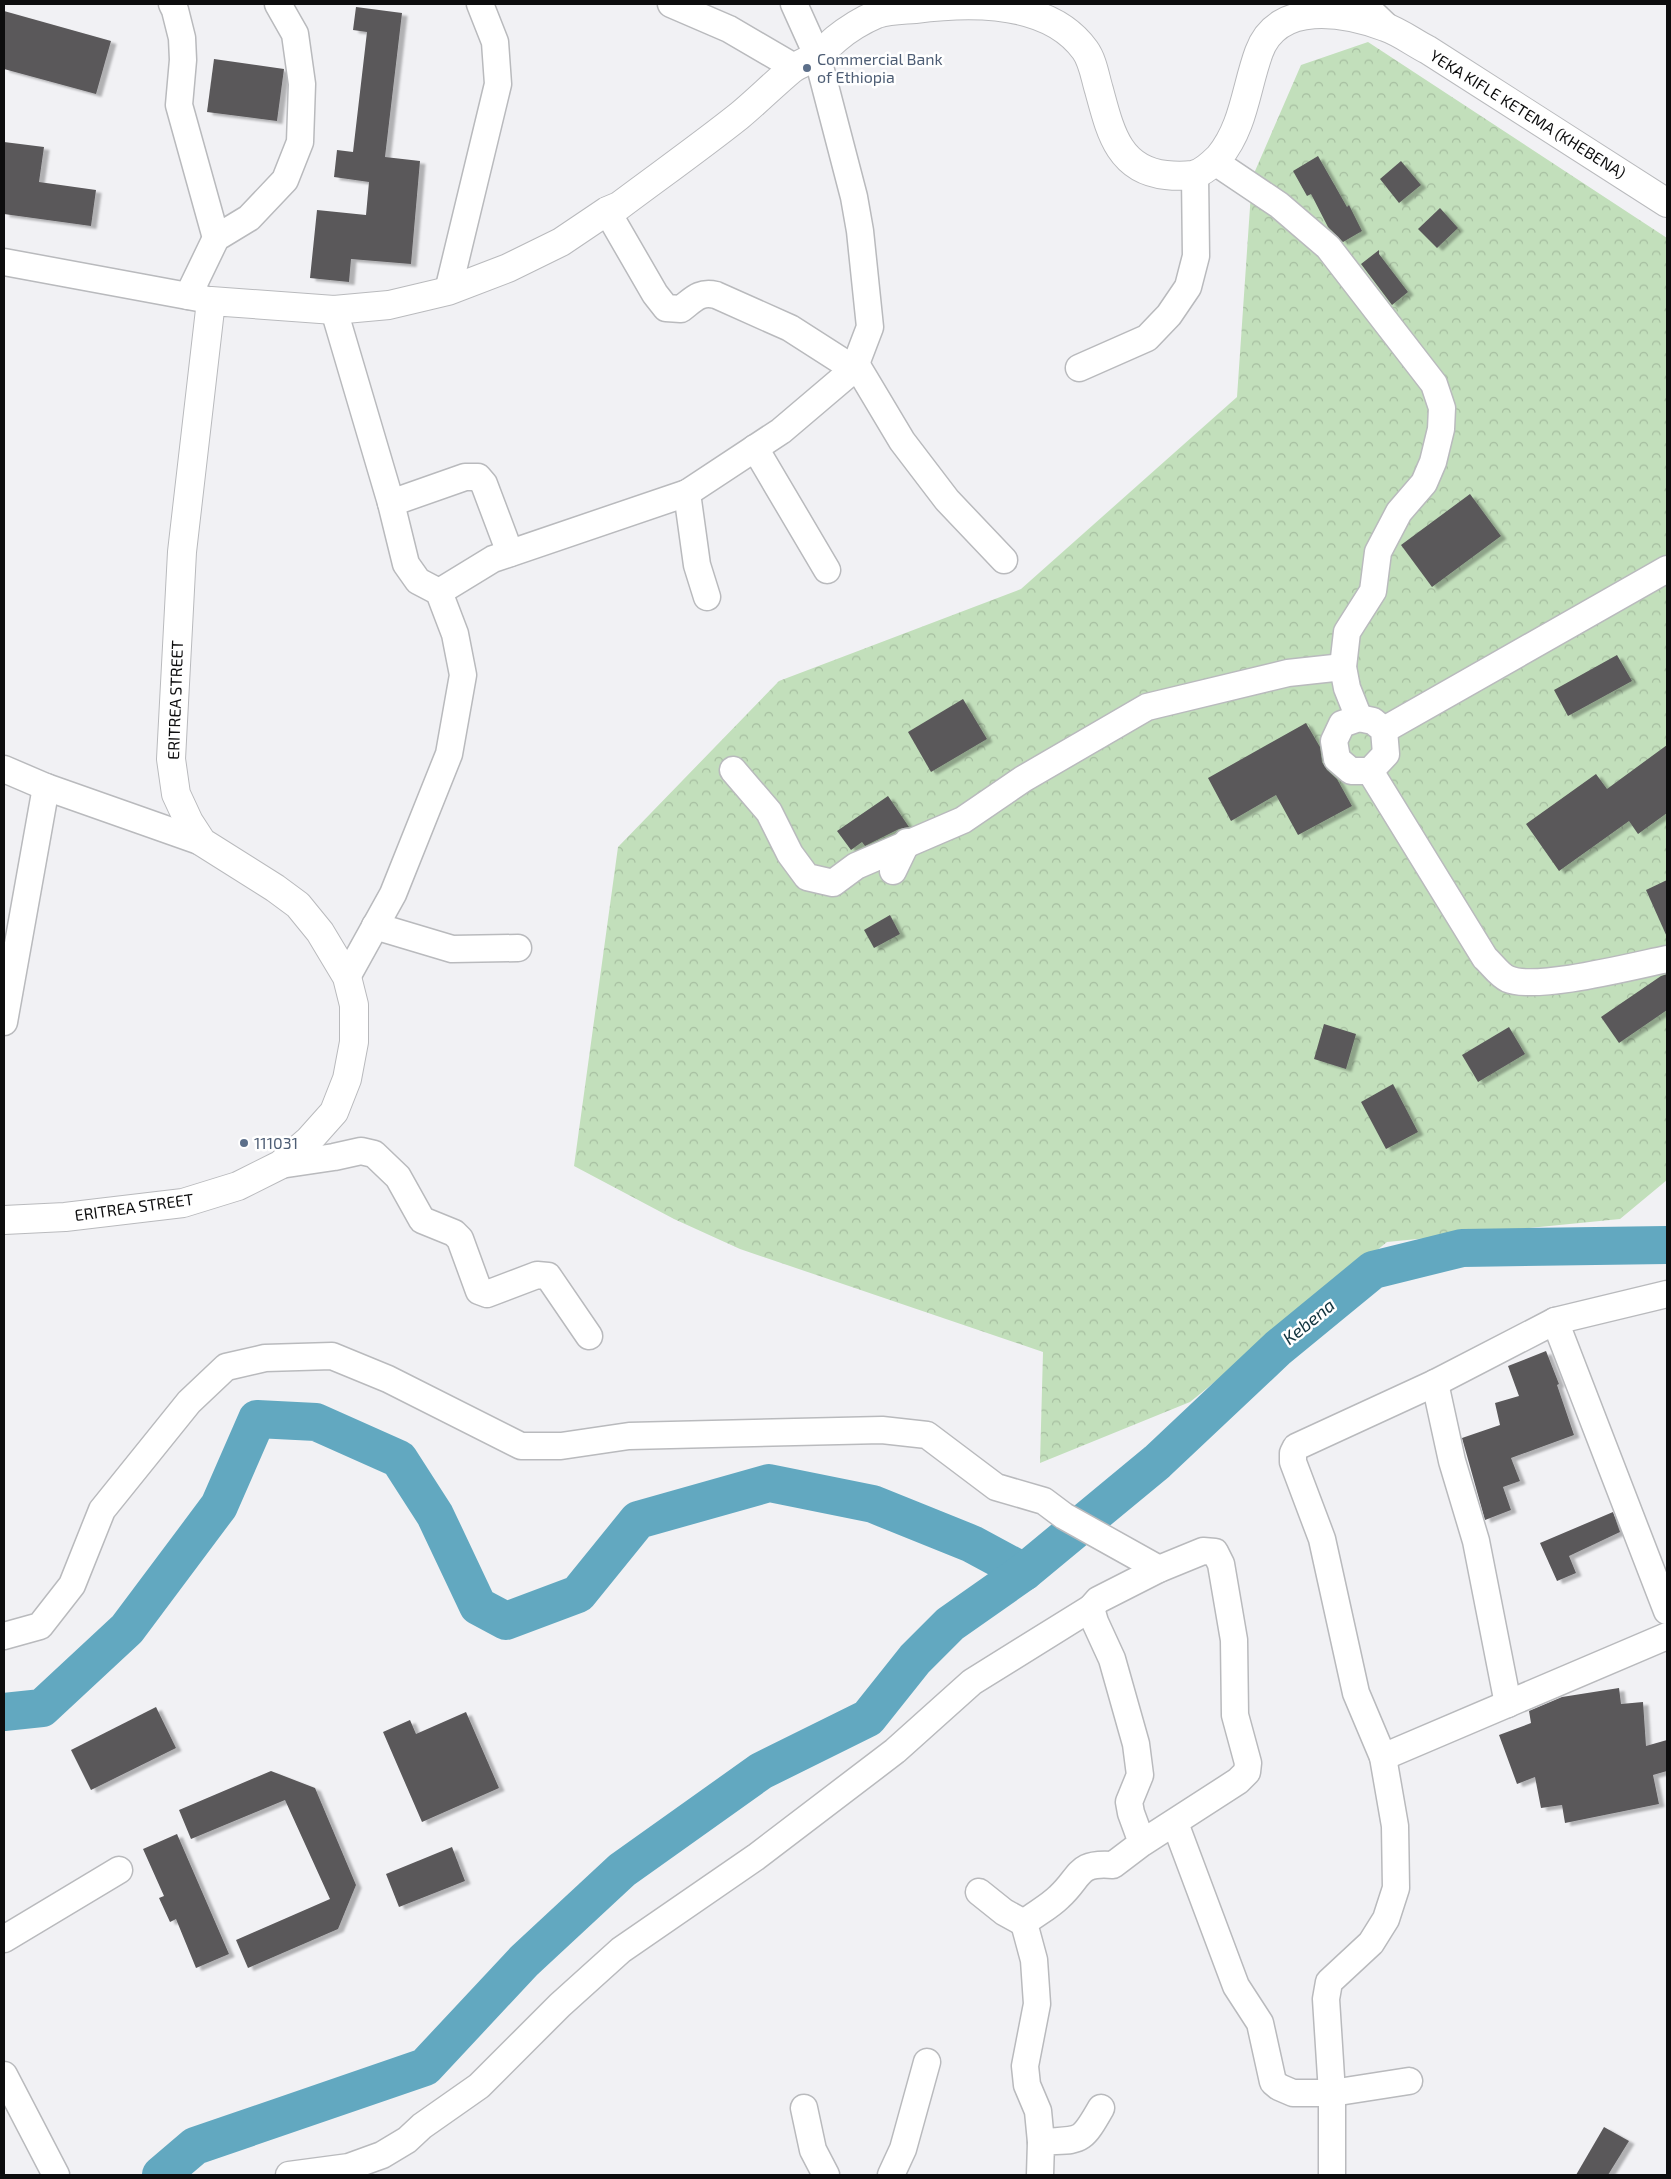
<svg xmlns="http://www.w3.org/2000/svg" width="1671" height="2179" font-family="'Exo 2',sans-serif">
  <style>
    .forest { fill: url(#forest-crowns) }
    .lines { fill: none; stroke-linecap: round; stroke-linejoin: round }
    .river { stroke: #62a8c0; stroke-width: 38 }
    .building { fill: #5a585a; filter: url(#shadow) }
    .minor-casing { stroke: #b9babd; stroke-width: 29 }
    .major-casing { stroke: #b9babd; stroke-width: 30 }
    .minor { stroke: #fff; stroke-width: 26 }
    .major { stroke: #fff; stroke-width: 28 }
    .service-dot { fill: #5c6f8a; stroke: #fff; stroke-width: 2 }
    .labels { text-anchor: middle; stroke-width: 5; stroke-linejoin: round; paint-order: stroke }
    .service-label { font-size: 16px; fill: #4e5e75; stroke: #fff; text-anchor: start }
    .street-label { font-size: 16px; fill: #0d0d0e; stroke: #fff }
    .water-label { font-size: 18px; font-style: italic; fill: #11333e; stroke: #fff }
  </style>
  <defs>
    <pattern id="forest-crowns" width="20" height="18" patternUnits="userSpaceOnUse" patternTransform="scale(1.25)"><rect width="20" height="18" fill="#c2dfbb"/><path d="M2 6a3 3 0 1 1 6 0M12 15a3 3 0 1 1 6 0" fill="none" stroke="#a6bea0"/></pattern>
    <filter id="shadow"><feDropShadow dx="5.5" dy="3" stdDeviation="1" flood-color="#0004"/></filter>
  </defs>
  <rect width="100%" height="100%" fill="#f1f1f4"/>
  <!-- forest -->
  <polygon class="forest" points="1368,42 1667,238 1667,1180 1620,1219 1387,1242 1190,1402 1040,1463 1043,1352 740,1249 674,1219 574,1166 618,847 779,681 1021,589 1237,397 1252,178 1301,65"/>
  <g class="lines">
    <!-- river -->
    <g class="river">
      <polyline points="4,1712 42,1708 127,1629 219,1506 257,1419 316,1422 399,1459 435,1515 478,1606 506,1621 578,1594 638,1520 769,1483 873,1504 972,1544 1024,1572"/>
      <polyline points="161,2175 195,2146 425,2067 524,1961 622,1870 761,1771 868,1718 915,1659 950,1624 1024,1572 1157,1462 1278,1348 1373,1270 1462,1248 1667,1245"/>
    </g>
  </g>
  <!-- building -->
  <g class="building">
    <polygon points="356,7 402,13 385,157 420,161 411,264 351,259 349,282 310,278 317,210 366,215 369,182 334,177 337,150 353,152 367,32 353,30"/>
    <polygon points="4,11 111,41 96,94 4,69"/>
    <polygon points="214,59 284,69 277,121 207,112"/>
    <polygon points="4,142 44,147 39,182 96,190 91,226 4,214"/>
    <polygon points="1318,156 1347,207 1349,205 1362,231 1343,242 1328,227 1311,194 1307,196 1293,171"/>
    <polygon points="1401,161 1421,185 1399,203 1380,179"/>
    <polygon points="1440,208 1458,228 1437,248 1418,229"/>
    <polygon points="1379,250 1379,254 1408,292 1392,305 1361,264"/>
    <polygon points="1470,494 1501,536 1432,587 1401,545"/>
    <polygon points="1617,655 1632,681 1568,716 1554,690"/>
    <polygon points="963,699 987,739 931,772 908,732"/>
    <polygon points="1306,723 1320,747 1322,762 1327,770 1337,779 1352,806 1298,835 1276,795 1231,821 1208,778"/>
    <polygon points="1667,745 1667,813 1638,834 1629,821 1559,871 1526,824 1596,774 1607,789"/>
    <polygon points="888,796 909,827 899,829 865,846 862,842 851,850 837,831"/>
    <polygon points="1667,880 1667,937 1646,890"/>
    <polygon points="890,915 900,934 874,948 864,930"/>
    <polygon points="1667,974 1667,1010 1619,1043 1601,1017 1661,976"/>
    <polygon points="1324,1024 1356,1034 1346,1069 1314,1059"/>
    <polygon points="1509,1027 1525,1054 1478,1082 1462,1055"/>
    <polygon points="1393,1084 1418,1132 1386,1149 1361,1102"/>
    <polygon points="1546,1351 1559,1384 1557,1385 1574,1435 1511,1458 1520,1481 1503,1487 1511,1510 1485,1520 1462,1438 1500,1425 1495,1403 1519,1396 1508,1366"/>
    <polygon points="1613,1512 1620,1532 1569,1556 1576,1573 1557,1581 1540,1543"/>
    <polygon points="1619,1688 1621,1704 1643,1702 1646,1746 1667,1740 1667,1771 1653,1775 1659,1804 1565,1823 1562,1805 1541,1808 1535,1777 1517,1784 1499,1735 1531,1723 1529,1711 1562,1697"/>
    <polygon points="156,1707 176,1748 91,1790 71,1750"/>
    <polygon points="466,1712 499,1788 422,1822 383,1732 410,1720 416,1734"/>
    <polygon points="271,1771 315,1788 356,1885 338,1929 248,1968 236,1940 330,1899 285,1800 191,1839 179,1810"/>
    <polygon points="177,1834 229,1954 196,1968 176,1919 170,1922 159,1898 164,1896 143,1849"/>
    <polygon points="452,1847 465,1881 399,1907 386,1874"/>
    <polygon points="1604,2127 1629,2141 1608,2175 1576,2175"/>
  </g>
  <g class="lines">
    <defs>
      <g id="minor">
        <polyline points="172,4 175,10 182,38 183,60 179,105 216,238"/>
        <polyline points="671,4 729,29 794,67"/>
        <polyline points="1363,4 1387,27"/>
        <polyline points="1215,162 1279,205 1328,247 1434,384 1442,408 1441,429 1433,462 1424,483 1399,512 1378,552 1373,591 1347,632 1343,667 1347,688 1359,718"/>
        <path d="M607,211L655,294L666,308L681,309C693,300 699,291 716,295L790,328L854,369"/>
        <polyline points="4,262 204,299"/>
        <polyline points="448,291 498,84 495,42 480,4"/>
        <polyline points="188,296 216,238 249,218 285,180 300,142 302,84 295,34 278,4"/>
        <polyline points="334,310 391,503 406,564 418,581 439,592 455,634 463,675 449,754 393,894 347,977"/>
        <polyline points="856,364 902,441 947,500 1004,560"/>
        <polyline points="1079,368 1147,338 1169,315 1188,287 1196,256 1195,175"/>
        <polyline points="755,448 827,570"/>
        <polyline points="687,493 697,565 707,597"/>
        <polyline points="391,503 465,477 478,477 484,484 510,553"/>
        <polyline points="439,592 493,559 687,493 781,431 854,369 870,327 860,231 854,197 817,55 794,4"/>
        <polygon points="1359,718 1373,721 1384,730 1386,754 1370,771 1351,771 1337,759 1334,741 1342,724"/>
        <polyline points="1384,730 1667,569"/>
        <polyline points="4,769 46,787 202,842"/>
        <polyline points="733,770 769,812 790,854 807,877 833,883 856,866 963,820 1023,779 1147,707 1288,673 1343,667"/>
        <path d="M1370,771L1485,958C1492,964 1499,975 1508,979C1536,991 1633,966 1667,959"/>
        <polyline points="893,871 907,842"/>
        <polyline points="375,926 452,949 518,948"/>
        <polyline points="4,1022 46,787"/>
        <polyline points="280,1165 334,1157 361,1151 374,1154 398,1177 422,1220 454,1233 460,1239 479,1291 487,1294 537,1275 548,1276 589,1336"/>
        <polyline points="1555,1321 1667,1611"/>
        <polyline points="1435,1383 1452,1461 1476,1541 1508,1704"/>
        <polyline points="4,1636 40,1626 72,1585 102,1510 189,1402 226,1367 265,1358 332,1356 388,1379 521,1446 561,1446 629,1436 882,1430 927,1435 996,1487 1044,1501 1064,1516 1159,1569"/>
        <polyline points="1383,1757 1667,1636"/>
        <polyline points="1175,1823 1236,1986 1260,2023 1273,2082 1279,2087 1293,2093 1332,2093 1409,2081"/>
        <polyline points="979,1892 1004,1912 1024,1923"/>
        <polyline points="4,1939 119,1870"/>
        <polyline points="4,2075 56,2175"/>
        <polyline points="804,2108 813,2150 826,2175"/>
        <path d="M1041,2142L1038,2111L1027,2085L1025,2066L1037,2004L1034,1960L1024,1923C1035,1914 1049,1907 1059,1897C1082,1876 1076,1862 1113,1865L1142,1843L1238,1781L1247,1772L1248,1763L1235,1715L1234,1640L1221,1564L1215,1552L1203,1551L1159,1569L1098,1600L1091,1608L1095,1622L1112,1659L1136,1744L1140,1775L1129,1802L1131,1813L1142,1843"/>
        <polyline points="289,2175 349,2167 382,2155 407,2140 422,2126 479,2086 560,2005 621,1950 756,1857 895,1751 972,1682 1091,1608"/>
        <polyline points="891,2175 903,2149 927,2062"/>
        <path d="M1040,2175L1041,2142C1081,2139 1080,2145 1101,2108"/>
        <polyline points="1332,2175 1332,2093 1326,1999 1329,1982 1371,1943 1386,1919 1396,1888 1395,1826 1383,1757 1356,1693 1322,1539 1293,1462 1293,1453 1296,1447 1435,1383 1555,1321 1667,1294"/>
      </g>
      <path id="major" d="M4,1220L65,1217L183,1203L238,1186L280,1165L309,1140L334,1112L347,1079L354,1042V1005L347,977L320,932L298,905L275,888L202,842L189,822L176,794L171,759L182,552L211,301L334,310L389,305L448,291L508,268L561,242L607,211L619,206C659,176 700,147 739,116C757,101 774,84 792,69C799,64 808,61 815,56C823,52 829,45 836,39C848,29 863,20 877,14C888,10 903,10 915,9C969,2 1049,0 1085,50C1093,61 1095,77 1099,90C1110,130 1118,170 1166,175C1174,176 1185,176 1193,175C1202,173 1213,163 1219,157C1244,127 1246,87 1259,52C1278,0 1344,12 1385,27C1400,32 1414,43 1428,50L1667,203"/>
    </defs>
    <!-- minor casing -->
    <use href="#minor" class="minor-casing"/>
    <!-- major casing -->
    <use href="#major" class="major-casing"/>
    <!-- minor -->
    <use href="#minor" class="minor"/>
    <!-- major -->
    <use href="#major" class="major"/>
  </g>
  <!-- markers -->
  <g class="service-dot">
    <circle cx="807" cy="68" r="5"/>
    <circle cx="244" cy="1143" r="5"/>
  </g>
  <g class="labels">
    <!-- service labels -->
    <g class="service-label">
      <text x="817" y="65">Commercial Bank<tspan x="817" dy="18">of Ethiopia</tspan></text>
      <text x="254" y="1149">111031</text>
    </g>
    <!-- street labels -->
    <g class="street-label">
      <text transform="translate(1528 114) rotate(32)" y="6">YEKA KIFLE KETEMA (KHEBENA)</text>
      <text transform="translate(175 700) rotate(-88)" y="6">ERITREA STREET</text>
      <text transform="translate(134 1207) rotate(-8)" y="6">ERITREA STREET</text>
    </g>
    <!-- water labels -->
    <g class="water-label">
      <text transform="translate(1309 1322) rotate(-39)" y="6">Kebena</text>
    </g>
  </g>
  <!-- border -->
  <rect width="1671" height="2179" fill="none" stroke="#0d0d0e" stroke-width="10"/>
</svg>
